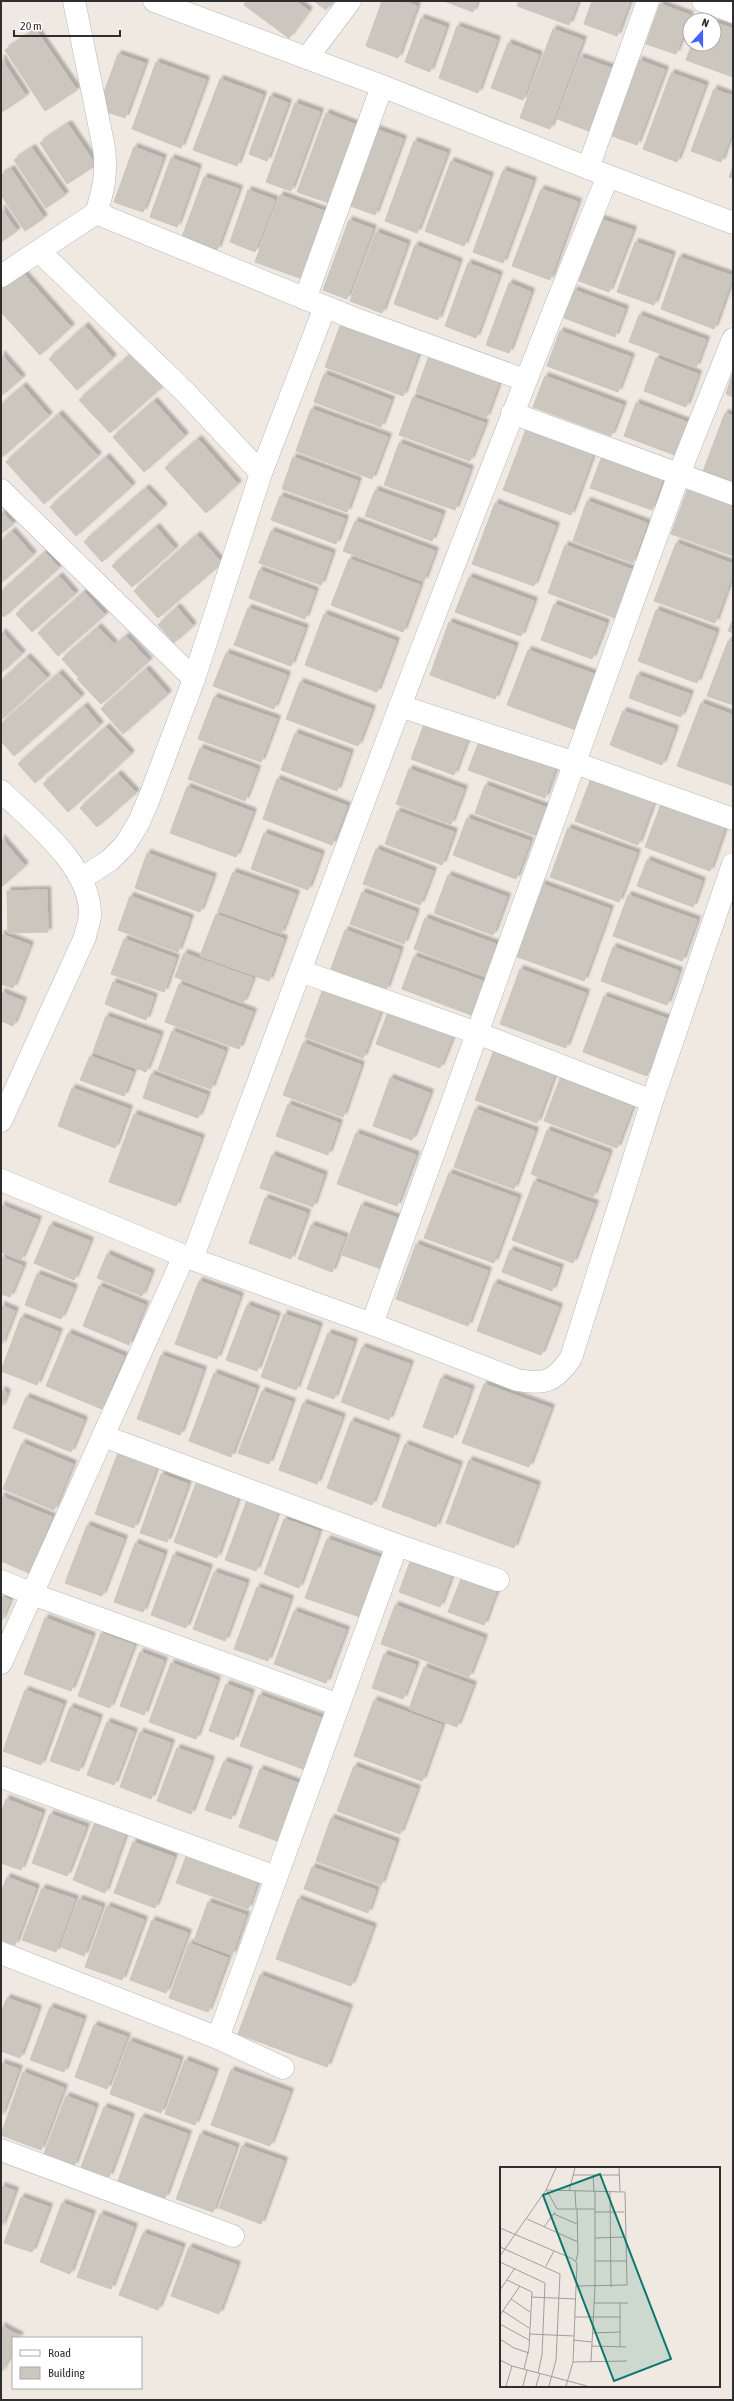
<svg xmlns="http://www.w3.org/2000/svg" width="734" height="2401" font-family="'Asap Condensed',sans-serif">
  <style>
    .building { fill: #cbc7bf; stroke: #cbc5ba; filter: url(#shadow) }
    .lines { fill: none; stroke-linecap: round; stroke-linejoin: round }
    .minor-casing { stroke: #b4b7c1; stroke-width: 23 }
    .minor { stroke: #fff; stroke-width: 22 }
    .inset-road { fill: none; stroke: #a29e99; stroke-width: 1 }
    .view { fill: #0f766e; fill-opacity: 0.15; stroke: #0f766e; stroke-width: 2 }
    .inset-edge { fill: none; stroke: #2e2e2e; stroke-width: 2 }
  </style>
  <defs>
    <filter id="shadow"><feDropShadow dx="3.5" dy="-3.5" stdDeviation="1" flood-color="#0004"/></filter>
  </defs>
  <rect width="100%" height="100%" fill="#efe9e1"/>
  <!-- building -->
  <g class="building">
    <polygon points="246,1 296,1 309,11 289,38 244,5"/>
    <polygon points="314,1 332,1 326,10"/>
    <polygon points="382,1 403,1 417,6 398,58 366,46"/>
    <polygon points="444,1 477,1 473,12"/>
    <polygon points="519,1 578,1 569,25 517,6"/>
    <polygon points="592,1 630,1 617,36 584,24"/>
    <polygon points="660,4 690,15 676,54 646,44"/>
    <polygon points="421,18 446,27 430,72 405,62"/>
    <polygon points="714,22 733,29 733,77 686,60 692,44 714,44"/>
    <polygon points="457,26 497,40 478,93 439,78"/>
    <polygon points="553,29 583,40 550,129 520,118"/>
    <polygon points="36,30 77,90 45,111 5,50"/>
    <polygon points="508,43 539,55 523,100 491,88"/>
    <polygon points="118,54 145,63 125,118 98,109"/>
    <polygon points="580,57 617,70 594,133 557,119"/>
    <polygon points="1,58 26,96 2,112 1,111"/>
    <polygon points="639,60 665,70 637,145 612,136"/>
    <polygon points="156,62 206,80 181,148 132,129"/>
    <polygon points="671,73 705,85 677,162 643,149"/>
    <polygon points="220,79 263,95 237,166 193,150"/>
    <polygon points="714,89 733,96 733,130 721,162 691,151"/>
    <polygon points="270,96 288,103 267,161 249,154"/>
    <polygon points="295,103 320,112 291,191 266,182"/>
    <polygon points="326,113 364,128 335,205 297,192"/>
    <polygon points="68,124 96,165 67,184 40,143"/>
    <polygon points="376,129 403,139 375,215 348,205"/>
    <polygon points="414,141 447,153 417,233 385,221"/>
    <polygon points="134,147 163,158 143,212 114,202"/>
    <polygon points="32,148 65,195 46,208 14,160"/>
    <polygon points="171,158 198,168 177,227 150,217"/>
    <polygon points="451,161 490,176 464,246 425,231"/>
    <polygon points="733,166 733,178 729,177"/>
    <polygon points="11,169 44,218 25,231 1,195 1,175"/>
    <polygon points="503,170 533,181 503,263 473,252"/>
    <polygon points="204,177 239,189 217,250 182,237"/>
    <polygon points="541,189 578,202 550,280 512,266"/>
    <polygon points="248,190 275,200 255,252 230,242"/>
    <polygon points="280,195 330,213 305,280 255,262"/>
    <polygon points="1,208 17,231 1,242"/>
    <polygon points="601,219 633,230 609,292 579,281"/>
    <polygon points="349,220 373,229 347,299 323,290"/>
    <polygon points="376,232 407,244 382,313 350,301"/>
    <polygon points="635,242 672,255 654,305 617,292"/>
    <polygon points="415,245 459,262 438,320 394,304"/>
    <polygon points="679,257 733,276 714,329 661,309"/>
    <polygon points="468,263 499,275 476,338 445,326"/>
    <polygon points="21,271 71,327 40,355 1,312 1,289"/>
    <polygon points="509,283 531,292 509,353 486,345"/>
    <polygon points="574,290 625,309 615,337 564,318"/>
    <polygon points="639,315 706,340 696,367 629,342"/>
    <polygon points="85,326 113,358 77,390 49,359"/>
    <polygon points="340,326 418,354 403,396 325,367"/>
    <polygon points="560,331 631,357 618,392 547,366"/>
    <polygon points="132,353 162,387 110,433 79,400"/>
    <polygon points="430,353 500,379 486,418 416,392"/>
    <polygon points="1,354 22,378 1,396"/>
    <polygon points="656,358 698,374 686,407 644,391"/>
    <polygon points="733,373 733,397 726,394"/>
    <polygon points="324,374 391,400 381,427 314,402"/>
    <polygon points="545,376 623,405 611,436 533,407"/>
    <polygon points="23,386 49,416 1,458 1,405"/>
    <polygon points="413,397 485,423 470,461 399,435"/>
    <polygon points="154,401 185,436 144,472 113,437"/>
    <polygon points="636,403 692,424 680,457 624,436"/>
    <polygon points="311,409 388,437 372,479 296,451"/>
    <polygon points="725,413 733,416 733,485 702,474"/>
    <polygon points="59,414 98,456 44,504 6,462"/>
    <polygon points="528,424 595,449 571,515 503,490"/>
    <polygon points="198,439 238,484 206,513 165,468"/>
    <polygon points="399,443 470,469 455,510 384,485"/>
    <polygon points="602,456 663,478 652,510 590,488"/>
    <polygon points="106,457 132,486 76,536 50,507"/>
    <polygon points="293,457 358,481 347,512 282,489"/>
    <polygon points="146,488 164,507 102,562 84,542"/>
    <polygon points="688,488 733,504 733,556 671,534"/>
    <polygon points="375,490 442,514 432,541 365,516"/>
    <polygon points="280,496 345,519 336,544 271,520"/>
    <polygon points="587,501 647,523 633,563 573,541"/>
    <polygon points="495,503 556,526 534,586 472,564"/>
    <polygon points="1,511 13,524 1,534"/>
    <polygon points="355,521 435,551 424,581 343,551"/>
    <polygon points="156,527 175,549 132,587 112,566"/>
    <polygon points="12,531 33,555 1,583 1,541"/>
    <polygon points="271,531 332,553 321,585 259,563"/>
    <polygon points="197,535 222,563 158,618 134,591"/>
    <polygon points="676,543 733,564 733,573 715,623 654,601"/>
    <polygon points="565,545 633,570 615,618 548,593"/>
    <polygon points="45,552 59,568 4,617 1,614 1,592"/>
    <polygon points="349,559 420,585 403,632 331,605"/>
    <polygon points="259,570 315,591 305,619 249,598"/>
    <polygon points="59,576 75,594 32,632 16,614"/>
    <polygon points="469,577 534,601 521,636 455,612"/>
    <polygon points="84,592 105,615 58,656 38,633"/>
    <polygon points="554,604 606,623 592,659 541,640"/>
    <polygon points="177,607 193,626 174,643 158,625"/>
    <polygon points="248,608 305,628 291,666 234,645"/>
    <polygon points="656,610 716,632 697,683 638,661"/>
    <polygon points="324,614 396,641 377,692 305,665"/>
    <polygon points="733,619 733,633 728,631"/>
    <polygon points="449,622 515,646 495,699 430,675"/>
    <polygon points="98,627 114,644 78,677 62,659"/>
    <polygon points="2,632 22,654 1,673 1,633"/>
    <polygon points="126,636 149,661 101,704 77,679"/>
    <polygon points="728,641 733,643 733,705 707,696"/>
    <polygon points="528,650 597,675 576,730 507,705"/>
    <polygon points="226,653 287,675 274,709 213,686"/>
    <polygon points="27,657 47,678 1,720 1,681"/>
    <polygon points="146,669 168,694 123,734 101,709"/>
    <polygon points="59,673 81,697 14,756 1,741 1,724"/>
    <polygon points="637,675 690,694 681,717 629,698"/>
    <polygon points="300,682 372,709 358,746 286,719"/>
    <polygon points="214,697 277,719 261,762 198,739"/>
    <polygon points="701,703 733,715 733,786 677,766"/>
    <polygon points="84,706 100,725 35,783 18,764"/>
    <polygon points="623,711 675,729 662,765 610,745"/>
    <polygon points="426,719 469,735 454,775 411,759"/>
    <polygon points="106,727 131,754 68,812 43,784"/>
    <polygon points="295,733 350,753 337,791 281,770"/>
    <polygon points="480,739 556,767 545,798 468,770"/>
    <polygon points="200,748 257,769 245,801 188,779"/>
    <polygon points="409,769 464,789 451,824 396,804"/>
    <polygon points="118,774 136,793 97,827 80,808"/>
    <polygon points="591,778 654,801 638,845 575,821"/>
    <polygon points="277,779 347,806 332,845 263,819"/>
    <polygon points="485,785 553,810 542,838 475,813"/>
    <polygon points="187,787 253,812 236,857 170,833"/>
    <polygon points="661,804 725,827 710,871 645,847"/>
    <polygon points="397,811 454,832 442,865 385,844"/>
    <polygon points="467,818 530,841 516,879 453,855"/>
    <polygon points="568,828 637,853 619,902 550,877"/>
    <polygon points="264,833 321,854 308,890 251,869"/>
    <polygon points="1,838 25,866 1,887"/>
    <polygon points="376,849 433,871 420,905 363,884"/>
    <polygon points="147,853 213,877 200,912 135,888"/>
    <polygon points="647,860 702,881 693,907 637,886"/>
    <polygon points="233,872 296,894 281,934 218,911"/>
    <polygon points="448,875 507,897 493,935 434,913"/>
    <polygon points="542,884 610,909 584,981 515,956"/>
    <polygon points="47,890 48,932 8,933 7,891"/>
    <polygon points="362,892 416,912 404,944 350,924"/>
    <polygon points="628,895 697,920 682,961 613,936"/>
    <polygon points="130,896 190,918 178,952 118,930"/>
    <polygon points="216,914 284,939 269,981 200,956"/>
    <polygon points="425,918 496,944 485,976 414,949"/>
    <polygon points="345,930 400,950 386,990 331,969"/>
    <polygon points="1,934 30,945 13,988 1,984"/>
    <polygon points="124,939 176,958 164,992 111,974"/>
    <polygon points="613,947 679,971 667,1005 601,981"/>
    <polygon points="184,953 253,978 243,1003 175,977"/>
    <polygon points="414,956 483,981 471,1015 402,989"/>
    <polygon points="520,969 586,993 566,1048 500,1024"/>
    <polygon points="113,982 154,997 146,1020 105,1004"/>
    <polygon points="179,984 253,1012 239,1049 165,1022"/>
    <polygon points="323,989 381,1010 363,1058 305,1037"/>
    <polygon points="1,992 23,1001 13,1026 1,1021"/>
    <polygon points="604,996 668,1019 647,1076 583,1052"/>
    <polygon points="389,1009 454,1033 440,1068 376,1044"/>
    <polygon points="106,1016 160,1035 146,1072 93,1052"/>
    <polygon points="172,1031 225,1051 211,1089 158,1070"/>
    <polygon points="303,1043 361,1065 343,1117 283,1095"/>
    <polygon points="494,1050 555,1073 537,1123 475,1100"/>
    <polygon points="90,1056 133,1072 124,1096 80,1080"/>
    <polygon points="562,1073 635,1100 617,1148 544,1121"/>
    <polygon points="151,1074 207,1095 198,1118 143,1098"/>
    <polygon points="390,1078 430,1093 412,1140 373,1126"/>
    <polygon points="72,1088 129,1109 115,1148 58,1126"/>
    <polygon points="288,1104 339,1123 328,1155 276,1136"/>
    <polygon points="475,1109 535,1131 514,1189 454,1167"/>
    <polygon points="134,1114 201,1138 176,1206 109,1182"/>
    <polygon points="547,1130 609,1153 593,1197 531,1174"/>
    <polygon points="356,1133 416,1155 397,1206 337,1184"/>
    <polygon points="272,1155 324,1175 313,1207 260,1188"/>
    <polygon points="449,1173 518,1198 494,1263 424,1238"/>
    <polygon points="534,1181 595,1204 573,1263 512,1240"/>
    <polygon points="265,1198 307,1213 291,1259 249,1243"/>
    <polygon points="1,1205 38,1220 21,1260 1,1252"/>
    <polygon points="361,1205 403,1220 384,1270 342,1255"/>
    <polygon points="50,1225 90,1241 74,1280 34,1263"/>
    <polygon points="311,1225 345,1237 332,1272 298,1259"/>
    <polygon points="416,1244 488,1271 468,1326 396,1299"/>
    <polygon points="510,1250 560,1268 552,1291 502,1272"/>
    <polygon points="107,1254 151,1273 142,1296 97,1278"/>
    <polygon points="1,1257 23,1266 10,1297 1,1294"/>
    <polygon points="37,1274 74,1288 61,1319 25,1305"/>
    <polygon points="199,1281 240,1296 217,1359 175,1344"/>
    <polygon points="494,1283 559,1307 541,1355 477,1331"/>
    <polygon points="99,1286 145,1305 129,1345 83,1326"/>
    <polygon points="1,1305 15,1311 1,1346"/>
    <polygon points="247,1305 277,1316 257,1371 226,1360"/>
    <polygon points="284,1314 319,1326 296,1390 261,1377"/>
    <polygon points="21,1317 59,1332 37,1385 1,1371"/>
    <polygon points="68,1333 124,1356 102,1409 46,1386"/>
    <polygon points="328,1333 354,1342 334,1399 307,1389"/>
    <polygon points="362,1347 410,1364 389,1420 341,1402"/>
    <polygon points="161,1355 203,1370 180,1435 137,1419"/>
    <polygon points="214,1373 256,1389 231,1457 189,1441"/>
    <polygon points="441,1378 471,1389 453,1438 423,1427"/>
    <polygon points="484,1384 551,1408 529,1467 462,1443"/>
    <polygon points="1,1390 7,1393 1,1408"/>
    <polygon points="262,1391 292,1402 269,1464 238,1453"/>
    <polygon points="26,1397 84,1420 71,1452 13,1428"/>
    <polygon points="303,1403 342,1417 317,1484 279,1470"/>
    <polygon points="351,1421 397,1438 372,1505 327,1488"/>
    <polygon points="22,1443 73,1464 54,1510 3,1489"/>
    <polygon points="405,1444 459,1465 436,1527 382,1507"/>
    <polygon points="119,1450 158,1464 134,1528 95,1514"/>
    <polygon points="469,1460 537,1485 514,1548 446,1523"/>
    <polygon points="161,1474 188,1484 167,1542 140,1533"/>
    <polygon points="196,1483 238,1498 217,1558 174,1542"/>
    <polygon points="1,1496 52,1517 29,1573 1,1561"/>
    <polygon points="247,1500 278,1511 256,1571 225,1560"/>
    <polygon points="284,1519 319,1531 299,1588 264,1574"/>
    <polygon points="87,1525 124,1539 102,1596 65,1583"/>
    <polygon points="327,1539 381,1558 360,1617 305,1598"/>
    <polygon points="135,1543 164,1554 143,1612 114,1602"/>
    <polygon points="173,1555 209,1568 186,1628 151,1615"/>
    <polygon points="411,1559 452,1574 440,1607 399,1592"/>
    <polygon points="214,1572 246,1583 225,1641 193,1629"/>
    <polygon points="461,1579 496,1592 484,1625 448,1612"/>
    <polygon points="257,1587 290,1599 268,1661 234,1649"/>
    <polygon points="1,1596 10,1600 1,1622"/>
    <polygon points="395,1605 484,1638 469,1677 381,1644"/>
    <polygon points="294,1611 346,1630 326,1683 274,1664"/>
    <polygon points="45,1618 92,1636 71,1691 24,1674"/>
    <polygon points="101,1633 134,1645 110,1708 78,1696"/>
    <polygon points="140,1652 164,1661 144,1715 120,1706"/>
    <polygon points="384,1654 416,1665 403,1699 372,1688"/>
    <polygon points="171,1663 217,1680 196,1739 149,1722"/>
    <polygon points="424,1667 473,1685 457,1727 409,1709"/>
    <polygon points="226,1684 251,1693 234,1740 209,1731"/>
    <polygon points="25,1690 63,1704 41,1765 3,1751"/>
    <polygon points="259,1695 322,1718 303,1769 240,1746"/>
    <polygon points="374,1700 442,1725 422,1781 354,1756"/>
    <polygon points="70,1707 99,1718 79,1771 50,1761"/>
    <polygon points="107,1722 134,1732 114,1785 87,1775"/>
    <polygon points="140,1732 171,1743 151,1799 120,1787"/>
    <polygon points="177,1748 211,1760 191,1814 157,1801"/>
    <polygon points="224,1761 249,1770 231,1819 205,1810"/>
    <polygon points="354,1766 417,1789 400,1834 337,1811"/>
    <polygon points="260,1769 298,1783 277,1841 239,1827"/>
    <polygon points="6,1799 42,1813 21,1870 1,1863 1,1813"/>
    <polygon points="50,1814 86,1827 67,1876 32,1863"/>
    <polygon points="331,1818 396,1842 381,1885 316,1861"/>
    <polygon points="94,1824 125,1835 105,1893 73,1880"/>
    <polygon points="133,1842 174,1857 155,1908 114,1893"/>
    <polygon points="187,1854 258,1880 248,1909 176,1883"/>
    <polygon points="312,1867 376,1890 368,1913 304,1889"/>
    <polygon points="7,1877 36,1888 15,1945 1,1940 1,1892"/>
    <polygon points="42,1888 75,1899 56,1952 22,1940"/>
    <polygon points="79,1899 102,1907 84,1956 61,1947"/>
    <polygon points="298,1899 373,1927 351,1986 276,1959"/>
    <polygon points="208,1902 246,1915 232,1955 194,1941"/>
    <polygon points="107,1906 144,1920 122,1980 85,1967"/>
    <polygon points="152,1920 188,1933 166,1993 130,1980"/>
    <polygon points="189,1943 228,1958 208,2012 169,1998"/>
    <polygon points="260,1975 349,2008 327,2067 238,2034"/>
    <polygon points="7,1998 38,2009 20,2058 1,2051 1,2013"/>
    <polygon points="50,2007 83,2019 64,2072 30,2060"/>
    <polygon points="94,2025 127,2037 107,2089 75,2077"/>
    <polygon points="129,2041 180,2060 161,2113 110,2094"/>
    <polygon points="185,2060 215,2072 195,2125 165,2114"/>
    <polygon points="1,2063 19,2069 1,2117"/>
    <polygon points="231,2070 290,2092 270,2146 211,2125"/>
    <polygon points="23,2072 64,2088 41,2150 1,2135"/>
    <polygon points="66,2096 95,2107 74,2166 44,2154"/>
    <polygon points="104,2107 131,2117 109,2177 81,2167"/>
    <polygon points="141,2117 188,2134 165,2198 118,2181"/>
    <polygon points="200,2134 236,2147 213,2212 176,2199"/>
    <polygon points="242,2146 284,2161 261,2224 219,2208"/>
    <polygon points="1,2186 15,2191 1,2228"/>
    <polygon points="21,2197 49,2207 32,2252 4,2243"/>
    <polygon points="62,2203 92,2214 70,2274 40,2262"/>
    <polygon points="100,2214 134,2227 111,2289 77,2277"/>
    <polygon points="143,2233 182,2247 158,2310 119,2295"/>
    <polygon points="189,2247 237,2265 219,2314 171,2296"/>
    <polygon points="1,2326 20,2336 19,2338 13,2338 13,2349 1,2373"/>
  </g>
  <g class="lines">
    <defs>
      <g id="minor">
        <polyline points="154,1 382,86 608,176 733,223"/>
        <polyline points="703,1 733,12"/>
        <polyline points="307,58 350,1"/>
        <polyline points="588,168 648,1"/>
        <polyline points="96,213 353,318 525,380"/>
        <polyline points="39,251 185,392 261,473"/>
        <path d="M1,276L96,213C104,189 107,173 104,148L74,1"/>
        <polyline points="305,299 382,86"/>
        <polyline points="512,413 733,494"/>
        <polyline points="1,490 194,679"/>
        <polyline points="400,706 575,763 733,819"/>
        <path d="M1,791C33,822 92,867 90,916C89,923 86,930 85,937L1,1121"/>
        <polyline points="81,879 110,860 125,845 139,822 150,796 194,679 261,473 325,307"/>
        <polyline points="300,971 477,1033 652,1101"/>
        <path d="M1,1180L184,1256L372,1324L517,1380C545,1385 554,1382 571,1358L652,1101L733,864"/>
        <path d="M192,1259C328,897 462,534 608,176"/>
        <polyline points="372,1324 679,474 733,339"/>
        <polyline points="103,1436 397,1545 498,1580"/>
        <polyline points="1,1581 32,1594 339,1705"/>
        <polyline points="1,1663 184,1256"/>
        <polyline points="1,1777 276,1877"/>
        <polyline points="1,1953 218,2038 283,2068"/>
        <polyline points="218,2038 397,1545"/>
        <polyline points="1,2150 233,2236"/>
      </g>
    </defs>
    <!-- minor casing -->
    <use href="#minor" class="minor-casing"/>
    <!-- minor -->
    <use href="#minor" class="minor"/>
  </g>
  <!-- overview -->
  <g transform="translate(500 2167)">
    <rect width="220" height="220" fill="#efe9e1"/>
    <path class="inset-road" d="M119,1L120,24M73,8H120M93,8L94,24M46,23L125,25L127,118L76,119M47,24L57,42M69,24L75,1M75,24L76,42M95,24V120M110,24L111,120M57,42H95M95,45H124M54,47L77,57M27,52L78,75M44,60L55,45M0,61L73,92L77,96L73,195L66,219M95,71L125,70M0,80L60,107L56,193L49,219M0,89L46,23L56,1M76,94L78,85L77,42M95,94H126M0,95L45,116L42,188L38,206M46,99L54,84M7,113L32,125L29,181L24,202M0,123L15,101M31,130L76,132M11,132L30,145M94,136H128M120,136V179M3,144L29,161M0,148L20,119M75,150H120M0,157L29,173M92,166L120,165M29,167L74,169M0,172L14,181L29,186M73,173L92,175M91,179L126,180M0,193L12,199L87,219M73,195L127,194M91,195L95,120M6,219L12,199M23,219L27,203M36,219L40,206"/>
    <path class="view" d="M100,7L171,192L114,214L43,28Z"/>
    <rect width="220" height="220" class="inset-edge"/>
  </g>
  <!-- border -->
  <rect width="734" height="2401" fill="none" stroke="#2e2e2e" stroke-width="4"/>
  <!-- legend -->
  <rect x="12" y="2337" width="130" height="52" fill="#ffffff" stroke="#ababab"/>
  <rect x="20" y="2350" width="20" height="6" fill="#ffffff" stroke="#ababab"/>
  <text x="48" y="2357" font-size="12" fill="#2e2e2e">Road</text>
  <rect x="20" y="2367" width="20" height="12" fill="#cbc7bf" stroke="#ababab"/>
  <text x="48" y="2377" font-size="12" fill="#2e2e2e">Building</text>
  <!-- north arrow -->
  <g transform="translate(702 32) rotate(21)"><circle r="19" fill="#ffffff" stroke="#ababab"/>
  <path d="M0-3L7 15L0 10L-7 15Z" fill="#4264fb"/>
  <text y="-6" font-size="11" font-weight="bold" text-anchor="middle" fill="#2e2e2e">N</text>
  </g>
  <!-- scale -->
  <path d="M14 30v6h106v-6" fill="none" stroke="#2e2e2e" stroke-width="2"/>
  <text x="20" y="30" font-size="12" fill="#2e2e2e" stroke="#ffffff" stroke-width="3" paint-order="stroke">20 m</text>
</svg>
